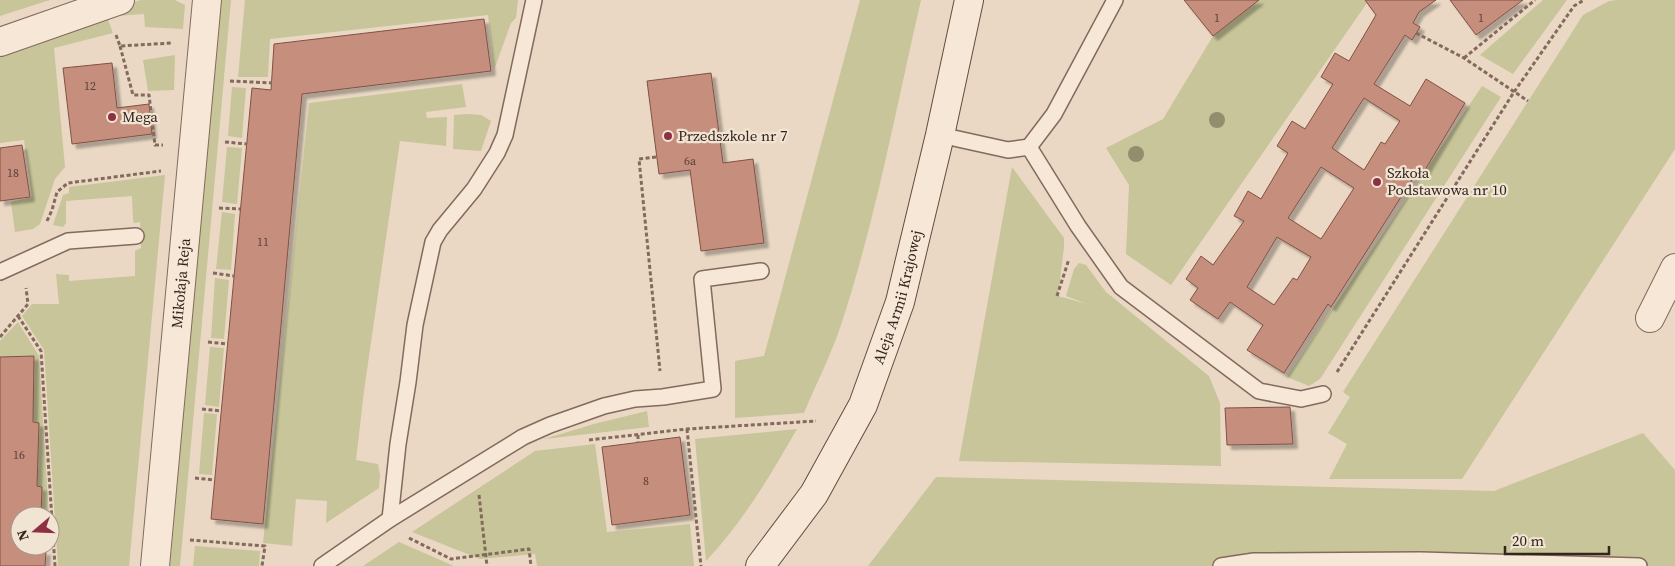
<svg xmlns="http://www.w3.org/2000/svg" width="1675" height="566" font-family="'Source Serif 4',serif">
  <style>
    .green { fill: #c7c599 }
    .building { fill: #c58e7d; stroke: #815144; fill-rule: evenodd; filter: url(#shadow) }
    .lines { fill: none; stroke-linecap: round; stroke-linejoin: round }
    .lane-casing { stroke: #836a5c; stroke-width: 18 }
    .street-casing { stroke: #836a5c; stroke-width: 30 }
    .secondary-casing { stroke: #654b3f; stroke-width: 30 }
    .path { stroke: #836a5c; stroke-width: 3; stroke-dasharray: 4 2.5; stroke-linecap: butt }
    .lane { stroke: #f6e7d6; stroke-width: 15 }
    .street { stroke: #f6e7d6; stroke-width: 28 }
    .secondary { stroke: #f6e7d6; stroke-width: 28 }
    .tree { fill: #938d6e }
    .poi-dot { fill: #8d3142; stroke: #f2e4d3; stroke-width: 2 }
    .labels { text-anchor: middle; stroke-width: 4.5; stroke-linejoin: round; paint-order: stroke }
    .number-label { font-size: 12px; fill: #583f36 }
    .poi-label { font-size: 15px; fill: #34251f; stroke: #f2e4d3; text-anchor: start }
    .street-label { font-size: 15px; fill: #34251f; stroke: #f2e4d3 }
  </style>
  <defs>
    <filter id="shadow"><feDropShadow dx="4.5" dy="4.5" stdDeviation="1" flood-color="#0004"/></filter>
  </defs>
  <rect width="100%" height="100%" fill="#ead8c4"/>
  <!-- green -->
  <g class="green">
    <polygon points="0,0 50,0 0,16"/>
    <polygon points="141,0 175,0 185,5 183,29 145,27 144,14 116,16 113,8"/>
    <polygon points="218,0 231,0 180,566 170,566"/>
    <polygon points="245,0 518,0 516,18 511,23 494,70 488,15 270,39 268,77 238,77"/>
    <path d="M860,0H921C896,108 876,219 841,325C831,355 816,384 804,413L735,418V361L764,356Z"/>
    <polygon points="1259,0 1365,0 1367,3 1171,285 1126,254 1129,185 1106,148 1163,119 1213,36"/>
    <polygon points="1543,0 1567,0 1513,74 1480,55"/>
    <polygon points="1617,0 1675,0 1675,149 1462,479 1329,479 1347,444 1328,433 1350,397 1343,392 1583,15 1609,1"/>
    <polygon points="105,12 113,33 54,48 65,167 55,179 40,224 33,229 15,232 11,202 32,197 24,140 0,143 0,50"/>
    <polygon points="175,55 174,90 148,91 143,60"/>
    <polygon points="462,84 466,107 426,112 427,118 447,117 446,146 400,141 364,391 356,460 378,464 380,475 379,488 326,523 327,501 296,499 292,546 263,543 309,103"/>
    <polygon points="1482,86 1501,97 1320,379 1309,386 1287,377"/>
    <polygon points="232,87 246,88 242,138 228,136"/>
    <polygon points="468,114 481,115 491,121 481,151 453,149 454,115"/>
    <polygon points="227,147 242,148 237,204 222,202"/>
    <polygon points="1012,167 1064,238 1064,247 1058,296 1087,304 1066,296 1074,269 1079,263 1086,265 1106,292 1209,376 1220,403 1221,466 959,461"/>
    <polygon points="165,175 129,566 58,566 44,350 22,316 32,304 59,304 56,274 69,275 69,281 135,276 135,251 141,248 140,222 134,223 133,220 132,196 66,201 66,223 63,227 53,225 63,195 69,193 69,187"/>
    <polygon points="222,212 235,214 231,270 216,269"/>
    <polygon points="215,278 229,280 224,339 211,338"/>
    <polygon points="18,322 39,356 49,516 41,516 42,487 37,486 39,423 33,422 34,356 0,357 0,341"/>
    <polygon points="210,347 224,348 219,407 205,405"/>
    <polygon points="647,411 649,427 544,439 594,424"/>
    <polygon points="204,413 217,414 212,475 199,474"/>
    <path d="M797,429C770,476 743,522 706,561L695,439Z"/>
    <polygon points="1643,433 1675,470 1675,566 868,566 936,477 1494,491"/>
    <polygon points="595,444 607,532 690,524 694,566 537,566 535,554 480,559 412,532 535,451"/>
    <polygon points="399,542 454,566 363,566"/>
    <polygon points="195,546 260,551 259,566 193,566"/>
  </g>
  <!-- building -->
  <g class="building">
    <polygon points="1184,0 1259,0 1213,36"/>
    <path d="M1365,0H1436L1419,12L1413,23L1420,27L1412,40L1405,35L1374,84L1410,106L1426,79L1465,103L1422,175L1417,172L1331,307L1328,304L1284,373L1247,350L1263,325L1230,302L1218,319L1190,300L1198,288L1186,279L1201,256L1213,265L1244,221L1234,216L1248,191L1261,199L1288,153L1277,146L1292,121L1305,129L1333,84L1321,77L1335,53L1349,61L1376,15ZM1364,98L1400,121L1385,144L1381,142L1364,170L1332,148ZM1321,167L1354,188L1321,239L1288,218ZM1277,237L1311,257L1297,280L1293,278L1274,305L1247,287Z"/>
    <polygon points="1450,0 1523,0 1476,35"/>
    <polygon points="484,19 491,71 302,94 263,524 211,519 252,88 271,90 274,44"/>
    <polygon points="112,63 117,108 149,104 152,134 72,144 63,68"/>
    <polygon points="711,73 723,163 753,159 764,243 701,251 690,170 659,174 647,81"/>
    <polygon points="22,145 30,197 0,201 0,148"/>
    <polygon points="34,356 33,422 39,423 37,486 42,487 41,516 20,516 20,546 40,546 39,551 46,551 45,566 0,566 0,357"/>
    <polygon points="1290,407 1293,444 1227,445 1225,408"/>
    <polygon points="680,437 690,515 612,525 602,447"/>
  </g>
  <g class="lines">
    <defs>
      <g id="lane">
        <polyline points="940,135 1008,150 1029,147 1054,114 1115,0"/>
        <polyline points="1029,147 1078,226 1121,287 1259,391 1301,399 1323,394"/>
        <polyline points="0,272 68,241 136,236"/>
        <polyline points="390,519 398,444 408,382 415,325 433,242 440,230 474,189 497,153 505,135 534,0"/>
        <polyline points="322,566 390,519 523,437 550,425 604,406 635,399 663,397 713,389 702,279 761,271"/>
        <polyline points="1221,566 1254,561 1420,560 1639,566"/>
      </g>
      <g id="street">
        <polyline points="0,42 120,0"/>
        <polyline points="1650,318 1675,268"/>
        <path id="s1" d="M155,566L207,0"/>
      </g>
      <g id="secondary">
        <path id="s2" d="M760,566L814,494L863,405L900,302L940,135L969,0"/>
      </g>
    </defs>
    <!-- lane casing -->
    <use href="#lane" class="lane-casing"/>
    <!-- street casing -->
    <use href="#street" class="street-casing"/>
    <!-- secondary casing -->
    <use href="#secondary" class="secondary-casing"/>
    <!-- path -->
    <g class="path">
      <polyline points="1416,33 1464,58 1528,101"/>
      <polyline points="116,35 120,46 172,43"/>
      <polyline points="120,46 133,95 149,95 155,145 163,145"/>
      <polyline points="1464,58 1535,0"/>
      <polyline points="230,81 272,83"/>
      <polyline points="225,142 247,144"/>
      <polyline points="656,157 639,159 660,371"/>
      <polyline points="219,208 240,209"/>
      <polyline points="47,221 52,210 57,192 68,183 161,171"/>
      <polyline points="213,273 234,276"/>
      <polyline points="1057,296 1069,259"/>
      <polyline points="18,316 41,351 55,566"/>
      <polyline points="0,337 28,304 26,288"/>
      <polyline points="208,342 228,344"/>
      <polyline points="1337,372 1514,92 1574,6 1584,0"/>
      <polyline points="202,409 221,411"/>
      <polyline points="687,429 701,566"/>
      <polyline points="638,435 638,443"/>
      <polyline points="589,440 687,429 816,421"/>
      <polyline points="195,478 214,480"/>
      <polyline points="479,495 487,566"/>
      <polyline points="409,538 451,559 529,549 531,566"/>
      <polyline points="190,540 265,546 262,566"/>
    </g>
    <!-- lane -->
    <use href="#lane" class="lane"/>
    <!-- street -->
    <use href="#street" class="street"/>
    <!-- secondary -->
    <use href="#secondary" class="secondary"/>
  </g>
  <!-- trees -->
  <g class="tree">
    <circle cx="1217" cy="120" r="8"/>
    <circle cx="1136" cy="154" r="8"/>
  </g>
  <!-- markers -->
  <g class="poi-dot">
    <circle cx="112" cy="117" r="5"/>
    <circle cx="668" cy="136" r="5"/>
    <circle cx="1377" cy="182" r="5"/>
  </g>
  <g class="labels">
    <!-- number labels -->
    <g class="number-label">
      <text x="1217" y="22">1</text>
      <text x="1481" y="22">1</text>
      <text x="90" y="90">12</text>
      <text x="690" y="165">6a</text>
      <text x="13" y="177">18</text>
      <text x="263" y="246">11</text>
      <text x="19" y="459">16</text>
      <text x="646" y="485">8</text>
    </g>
    <!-- poi labels -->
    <g class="poi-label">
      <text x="122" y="122">Mega</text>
      <text x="678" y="141">Przedszkole nr 7</text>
      <text x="1387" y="178">Szkoła<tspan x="1387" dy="17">Podstawowa nr 10</tspan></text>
    </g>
    <!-- street labels -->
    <g class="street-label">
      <text dy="5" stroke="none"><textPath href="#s1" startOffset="284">Mikołaja Reja</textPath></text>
      <text dy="5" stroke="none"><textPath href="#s2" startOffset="305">Aleja Armii Krajowej</textPath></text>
    </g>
  </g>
  <!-- north arrow -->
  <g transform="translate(35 531) rotate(251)"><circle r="24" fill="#f2e4d3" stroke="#a6988b"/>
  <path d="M0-4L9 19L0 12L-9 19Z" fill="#8d3142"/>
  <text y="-8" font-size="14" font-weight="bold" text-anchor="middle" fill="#34251f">N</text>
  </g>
  <!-- scale -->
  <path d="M1505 546v8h104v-8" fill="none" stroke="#34251f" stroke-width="2.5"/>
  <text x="1512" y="546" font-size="15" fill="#34251f" stroke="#f2e4d3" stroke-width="4" paint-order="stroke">20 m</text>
</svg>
